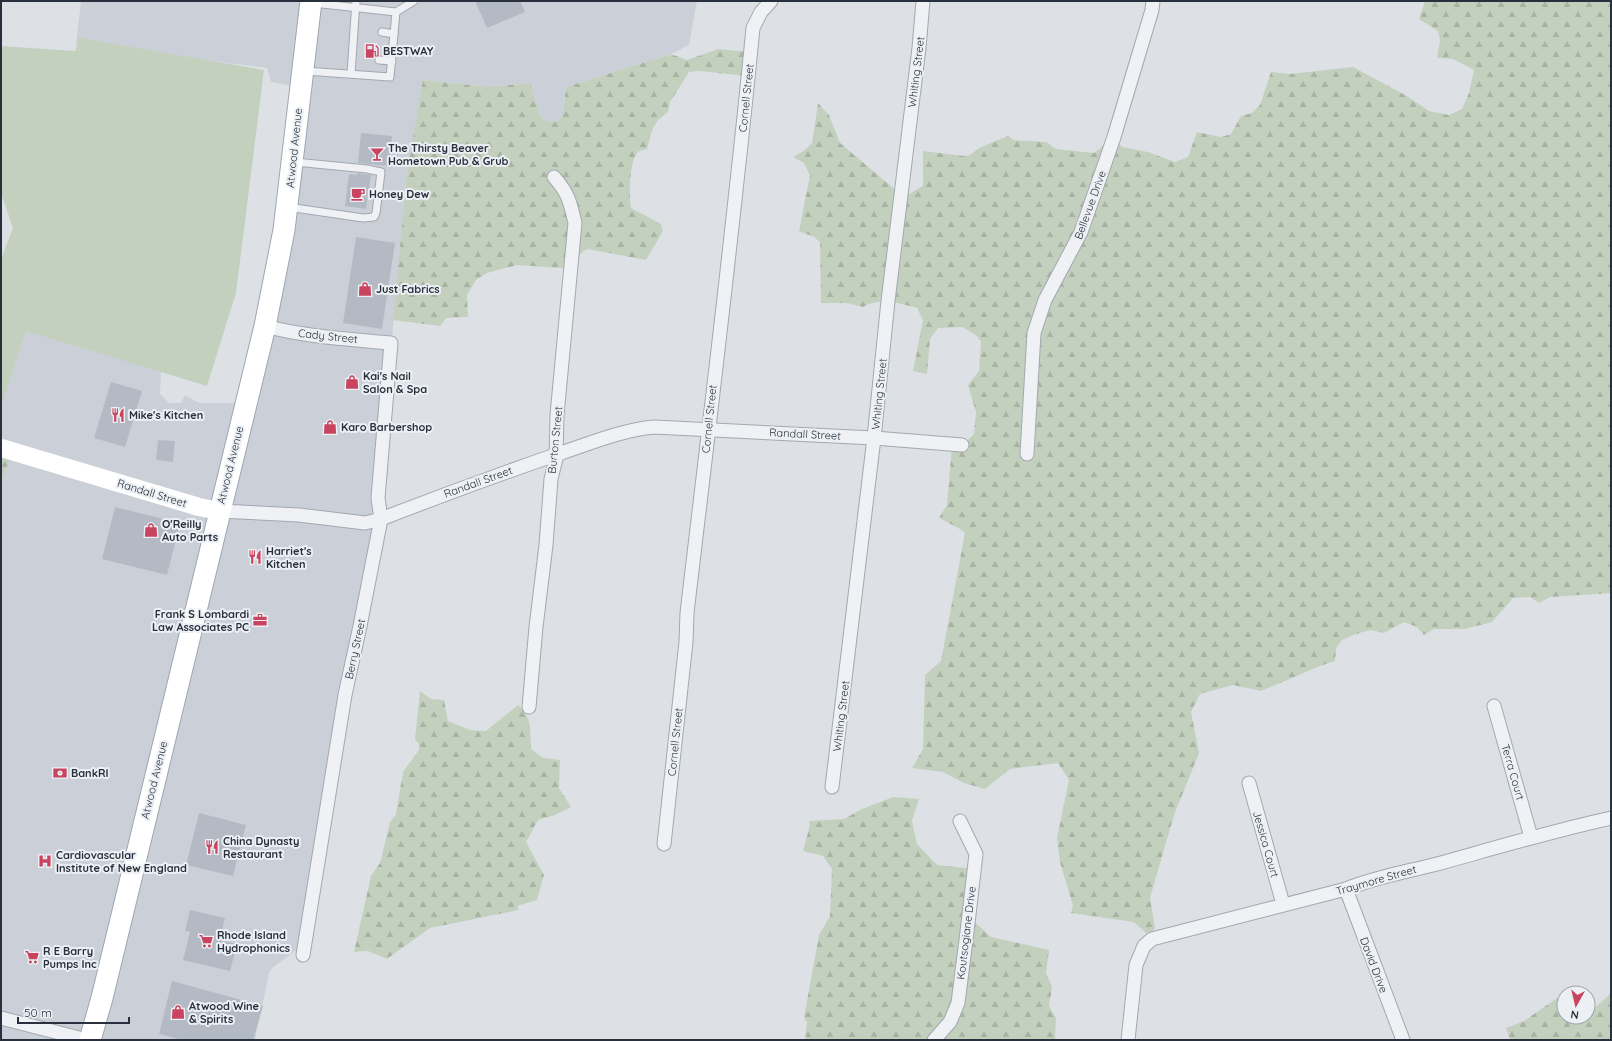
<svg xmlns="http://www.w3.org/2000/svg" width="1612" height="1041" font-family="Quicksand,sans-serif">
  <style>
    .built { fill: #cbd0d8 }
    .green { fill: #c4d0be }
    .forest { fill: url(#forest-firs) }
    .building { fill: #b4bac3 }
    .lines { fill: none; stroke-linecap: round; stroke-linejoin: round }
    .lane-casing { stroke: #a3a8b0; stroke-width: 9 }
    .street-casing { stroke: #a3a8b0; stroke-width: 15 }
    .primary-casing { stroke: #9ca6b1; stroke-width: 23 }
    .lane { stroke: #eff1f5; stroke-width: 7 }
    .street { stroke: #eff1f5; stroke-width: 13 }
    .secondary { stroke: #fff; stroke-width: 18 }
    .primary { stroke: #fff; stroke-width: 21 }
    .labels { text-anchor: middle; stroke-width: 4; stroke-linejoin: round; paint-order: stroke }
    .poi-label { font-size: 11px; font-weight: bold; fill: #27303c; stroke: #ecf0f4; text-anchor: start }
    .street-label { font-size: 11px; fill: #27303c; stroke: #ecf0f4 }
  </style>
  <defs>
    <pattern id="forest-firs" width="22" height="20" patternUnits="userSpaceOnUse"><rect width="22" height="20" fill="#c4d0be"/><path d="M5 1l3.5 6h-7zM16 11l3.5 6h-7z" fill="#a8b3a4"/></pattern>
  </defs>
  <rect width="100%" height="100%" fill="#dde1e6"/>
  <!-- built -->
  <polygon class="built" points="81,1 697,1 689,45 671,54 566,87 563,114 557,122 546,121 540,116 530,83 490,87 424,80 407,173 378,490 380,517 298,949 272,968 269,973 255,1040 1,1040 1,482 11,454 1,449 1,395 24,328 161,371 160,394 169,403 181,403 185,395 199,403 243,403 299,87 271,82 267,68 76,44"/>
  <!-- green -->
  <polygon class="green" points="79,38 264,70 236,293 207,386 26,331 1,407 1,259 13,228 1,193 1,46 75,51"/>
  <!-- forest -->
  <g class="forest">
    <path d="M1425,1H1611V593L1550,597L1539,603L1530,597L1513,598L1492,622L1465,629H1434L1424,635L1417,627L1404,622L1384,633L1370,630L1353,635L1342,640L1336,648L1335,661L1320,666L1261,691L1233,685L1200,694L1191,712L1199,753L1174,815L1150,898L1155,928L1152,932L1146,933L1134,922L1071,913L1073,906L1060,862L1057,838L1069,780L1058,763L1010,769L985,789L964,783L943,772L912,768L923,749L925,675L941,661L965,533L960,529L939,518L947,505L952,447L966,442L974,434L976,412L968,385L979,371L981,342L976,335L962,327L938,328L930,339L927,374L913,371L923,320L917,308C898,303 881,297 863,307L847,303H821L820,242L814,237L799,231L810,175L804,163L793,157L805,150L812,143L818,103L829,115L840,143L899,193L909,194L923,186V151L964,156L970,155L979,148L1008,136L1014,140L1046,142L1056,149L1094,153L1114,137L1122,147L1148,152L1175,162L1188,157L1197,132L1221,137L1231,134L1241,116L1252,113L1260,105L1271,72L1290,74L1353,67L1407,96L1429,111L1449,115L1462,109L1469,93L1474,70L1453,59L1437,58L1440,40L1438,31L1419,19Z"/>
    <path d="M718,49L749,52L748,76L698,71L689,72L670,102L668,112L658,120L652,130L647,149C645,150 640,150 638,152C629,160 629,197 631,208L661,224L663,231L646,260L587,249L562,268L517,265L487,273L476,280L467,295L468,317L446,318L440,326L393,320L407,173L423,80L490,87L530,83L540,116L546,121L557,122L563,114L566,87L671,54L687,60Z"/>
    <polygon points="1,449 12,454 1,482"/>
    <path d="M420,691L431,699L444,700L448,721L470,730L486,731L518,705C533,719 530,730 531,749L543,758L560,760L559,788L571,807L555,815L538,820L526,842L544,875L537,900L517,906L519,910L430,928L387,959L368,951L354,952L371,876L380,863L390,822L396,814L403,772L419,750V744L415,739Z"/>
    <polygon points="893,797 919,799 912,821 917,844 937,865 975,869 969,917 991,937 1049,950 1046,973 1052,987 1049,1006 1056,1018 1055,1040 805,1040 807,1022 804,1018 819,935 830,916 832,869 823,856 803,851 810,825 809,821 844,819 862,809"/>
    <polygon points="1611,993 1611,1040 1510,1040 1506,1028 1524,1021 1560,996 1564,1001 1564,1017 1588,1017 1588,1007 1596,1007"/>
  </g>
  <!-- building -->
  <g class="building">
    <polygon points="475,1 520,1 525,12 487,28"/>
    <polygon points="361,133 392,136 389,166 358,163"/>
    <polygon points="357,173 371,175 366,209 345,206 349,174 357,175"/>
    <polygon points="356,237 395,243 382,329 343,323"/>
    <polygon points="111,382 142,391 125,447 94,438"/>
    <polygon points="158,440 175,441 173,462 156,460"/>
    <polygon points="115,507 180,523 167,575 102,559"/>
    <polygon points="199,813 246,825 233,876 186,865"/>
    <polygon points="190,910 225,918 220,940 237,944 230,971 183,960 190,932 185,931"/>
    <polygon points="172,981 263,1006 253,1040 182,1040 159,1034"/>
  </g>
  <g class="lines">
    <defs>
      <g id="lane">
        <polyline points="396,12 414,1"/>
        <polyline points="382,32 394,34"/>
        <polyline points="379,60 392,61"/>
        <polyline points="305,71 390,77 396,12 313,3"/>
        <polyline points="351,74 356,1"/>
        <polyline points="288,207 363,218 374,217 376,213 381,172 367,169 295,162"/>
      </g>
      <g id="street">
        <path d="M265,326C306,337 349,339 391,343L378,498L381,519L360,626L345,695L303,955"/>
        <polyline points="1027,454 1034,333 1045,300 1081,232 1114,137 1152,10 1153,1"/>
        <path d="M219,511L299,515L365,523L381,519C440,496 500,474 561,453C591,443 622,430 654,427L874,438L962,445"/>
        <polyline points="1494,706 1531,837"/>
        <path d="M529,707L536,627L546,545L551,479L556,459L557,415L575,223C570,202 569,194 554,177"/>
        <polyline points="1249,783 1283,904"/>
        <polyline points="832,787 874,438 888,301 919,48 923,1"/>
        <path d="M664,844L686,642L687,613C710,418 734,224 753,28L761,12L771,1"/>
        <polyline points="1346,889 1403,1040"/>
        <polyline points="1,1018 87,1040"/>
        <polyline points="934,1040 950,1022 958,1003 967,932 976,854 960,821"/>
        <path d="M1128,1040L1136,965L1144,946L1152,939L1346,889C1375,877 1406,872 1437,864C1495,848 1552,831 1611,818"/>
      </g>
      <polyline id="primary" points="90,1040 102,998 265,326 284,230 311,1"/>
    </defs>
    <!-- lane casing -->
    <use href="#lane" class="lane-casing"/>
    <!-- street casing -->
    <use href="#street" class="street-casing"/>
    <!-- primary casing -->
    <use href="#primary" class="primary-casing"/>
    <!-- lane -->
    <use href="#lane" class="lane"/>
    <!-- street -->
    <use href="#street" class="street"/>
    <!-- secondary -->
    <polyline class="secondary" points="1,448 199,507 219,511"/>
    <!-- primary -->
    <use href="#primary" class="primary"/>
  </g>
  <!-- icons -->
  <defs>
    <symbol id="fuel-bare" viewBox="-9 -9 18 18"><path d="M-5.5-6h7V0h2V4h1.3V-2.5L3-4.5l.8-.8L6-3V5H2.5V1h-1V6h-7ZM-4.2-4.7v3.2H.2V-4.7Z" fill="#c9445f" stroke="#ecf0f4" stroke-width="2.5" paint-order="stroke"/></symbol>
    <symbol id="bar-bare" viewBox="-9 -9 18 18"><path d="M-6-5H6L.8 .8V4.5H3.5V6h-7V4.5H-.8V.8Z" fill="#c9445f" stroke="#ecf0f4" stroke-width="2.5" paint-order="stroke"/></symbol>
    <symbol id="cafe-bare" viewBox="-9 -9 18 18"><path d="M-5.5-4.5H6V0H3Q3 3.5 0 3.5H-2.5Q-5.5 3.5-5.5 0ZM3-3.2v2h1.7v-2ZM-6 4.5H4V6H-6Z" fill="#c9445f" stroke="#ecf0f4" stroke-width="2.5" paint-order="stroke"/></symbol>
    <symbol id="shop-bare" viewBox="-9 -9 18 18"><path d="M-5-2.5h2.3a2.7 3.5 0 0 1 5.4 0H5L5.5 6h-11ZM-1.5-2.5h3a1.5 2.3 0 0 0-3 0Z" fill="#c9445f" stroke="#ecf0f4" stroke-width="2.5" paint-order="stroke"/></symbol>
    <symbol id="restaurant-bare" viewBox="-9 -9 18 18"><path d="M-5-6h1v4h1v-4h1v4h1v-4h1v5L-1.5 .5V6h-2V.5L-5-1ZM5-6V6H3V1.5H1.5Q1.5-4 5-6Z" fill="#c9445f" stroke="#ecf0f4" stroke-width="2.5" paint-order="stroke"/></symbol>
    <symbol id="office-bare" viewBox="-9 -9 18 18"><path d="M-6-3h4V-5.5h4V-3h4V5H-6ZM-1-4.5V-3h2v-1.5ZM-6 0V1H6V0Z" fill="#c9445f" stroke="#ecf0f4" stroke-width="2.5" paint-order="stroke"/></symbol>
    <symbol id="bank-bare" viewBox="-9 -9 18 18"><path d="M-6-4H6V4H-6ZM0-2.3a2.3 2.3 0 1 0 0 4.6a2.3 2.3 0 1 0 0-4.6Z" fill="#c9445f" stroke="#ecf0f4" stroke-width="2.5" paint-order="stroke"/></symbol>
    <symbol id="hospital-bare" viewBox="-9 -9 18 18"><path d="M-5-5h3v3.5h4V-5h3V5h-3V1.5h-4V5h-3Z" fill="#c9445f" stroke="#ecf0f4" stroke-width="2.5" paint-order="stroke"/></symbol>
    <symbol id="supermarket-bare" viewBox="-9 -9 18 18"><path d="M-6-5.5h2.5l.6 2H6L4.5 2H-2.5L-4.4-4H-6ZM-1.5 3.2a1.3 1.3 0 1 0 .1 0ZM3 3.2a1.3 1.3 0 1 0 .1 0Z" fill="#c9445f" stroke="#ecf0f4" stroke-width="2.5" paint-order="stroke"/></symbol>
  </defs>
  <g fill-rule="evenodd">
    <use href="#fuel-bare" x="362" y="41" width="20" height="20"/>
    <use href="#bar-bare" x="367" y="144" width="20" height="20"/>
    <use href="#cafe-bare" x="348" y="184" width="20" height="20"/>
    <use href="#shop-bare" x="355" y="279" width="20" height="20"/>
    <use href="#shop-bare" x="342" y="372" width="20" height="20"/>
    <use href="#restaurant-bare" x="108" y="405" width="20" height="20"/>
    <use href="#shop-bare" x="320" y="417" width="20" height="20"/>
    <use href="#shop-bare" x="141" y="520" width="20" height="20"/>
    <use href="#restaurant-bare" x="245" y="547" width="20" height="20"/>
    <use href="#office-bare" x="250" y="610" width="20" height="20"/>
    <use href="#bank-bare" x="50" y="763" width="20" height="20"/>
    <use href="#restaurant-bare" x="202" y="837" width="20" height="20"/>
    <use href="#hospital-bare" x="35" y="851" width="20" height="20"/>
    <use href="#supermarket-bare" x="196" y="931" width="20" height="20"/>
    <use href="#supermarket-bare" x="22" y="947" width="20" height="20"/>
    <use href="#shop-bare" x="168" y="1002" width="20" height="20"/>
  </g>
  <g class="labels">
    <!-- poi labels -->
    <g class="poi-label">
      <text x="383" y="55">BESTWAY</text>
      <text x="388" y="152">The Thirsty Beaver<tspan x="388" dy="13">Hometown Pub &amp; Grub</tspan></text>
      <text x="369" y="198">Honey Dew</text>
      <text x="376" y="293">Just Fabrics</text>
      <text x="363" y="380">Kai's Nail<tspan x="363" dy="13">Salon &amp; Spa</tspan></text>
      <text x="129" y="419">Mike's Kitchen</text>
      <text x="341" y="431">Karo Barbershop</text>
      <text x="162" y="528">O'Reilly<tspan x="162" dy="13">Auto Parts</tspan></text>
      <text x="266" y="555">Harriet's<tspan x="266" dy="13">Kitchen</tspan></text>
      <text x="249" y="618" text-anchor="end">Frank S Lombardi<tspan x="249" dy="13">Law Associates PC</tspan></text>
      <text x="71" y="777">BankRI</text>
      <text x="223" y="845">China Dynasty<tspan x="223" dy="13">Restaurant</tspan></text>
      <text x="56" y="859">Cardiovascular<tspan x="56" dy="13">Institute of New England</tspan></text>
      <text x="217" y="939">Rhode Island<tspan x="217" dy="13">Hydrophonics</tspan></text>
      <text x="43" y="955">R E Barry<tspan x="43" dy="13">Pumps Inc</tspan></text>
      <text x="189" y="1010">Atwood Wine<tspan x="189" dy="13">&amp; Spirits</tspan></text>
    </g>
    <!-- street labels -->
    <g class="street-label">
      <text transform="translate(916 72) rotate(-83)" y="4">Whiting Street</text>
      <text transform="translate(746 98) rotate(-84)" y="4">Cornell Street</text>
      <text transform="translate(294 148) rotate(-84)" y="4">Atwood Avenue</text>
      <text transform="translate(1090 205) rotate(-70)" y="4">Bellevue Drive</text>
      <text transform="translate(328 336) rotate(6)" y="4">Cady Street</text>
      <text transform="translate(879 394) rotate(-84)" y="4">Whiting Street</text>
      <text transform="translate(709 419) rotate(-84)" y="4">Cornell Street</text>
      <text transform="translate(805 434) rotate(3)" y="4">Randall Street</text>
      <text transform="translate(555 440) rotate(-84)" y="4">Burton Street</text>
      <text transform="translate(230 465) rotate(-76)" y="4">Atwood Avenue</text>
      <text transform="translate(478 482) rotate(-20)" y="4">Randall Street</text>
      <text transform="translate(152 493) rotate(17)" y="4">Randall Street</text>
      <text transform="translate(355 649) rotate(-78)" y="4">Berry Street</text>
      <text transform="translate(841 716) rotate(-83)" y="4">Whiting Street</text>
      <text transform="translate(675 742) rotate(-84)" y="4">Cornell Street</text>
      <text transform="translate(1513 772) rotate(74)" y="4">Terra Court</text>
      <text transform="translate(154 780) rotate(-76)" y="4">Atwood Avenue</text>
      <text transform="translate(1266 844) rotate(74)" y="4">Jessica Court</text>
      <text transform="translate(1376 880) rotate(-16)" y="4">Traymore Street</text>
      <text transform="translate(966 933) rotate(-83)" y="4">Koutsogiane Drive</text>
      <text transform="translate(1374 965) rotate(69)" y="4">David Drive</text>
    </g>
  </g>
  <!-- border -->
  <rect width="1612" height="1041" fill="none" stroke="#27303c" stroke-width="4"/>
  <!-- north arrow -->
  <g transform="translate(1576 1005) rotate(188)"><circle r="19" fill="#ecf0f4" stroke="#9da3aa"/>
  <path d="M0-3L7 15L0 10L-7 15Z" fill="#c9445f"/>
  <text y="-6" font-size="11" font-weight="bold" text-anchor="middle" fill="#27303c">N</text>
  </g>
  <!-- scale -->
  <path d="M18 1017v6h111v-6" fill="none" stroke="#27303c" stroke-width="2"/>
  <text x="24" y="1017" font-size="12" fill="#27303c" stroke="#ecf0f4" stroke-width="3" paint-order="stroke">50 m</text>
</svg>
